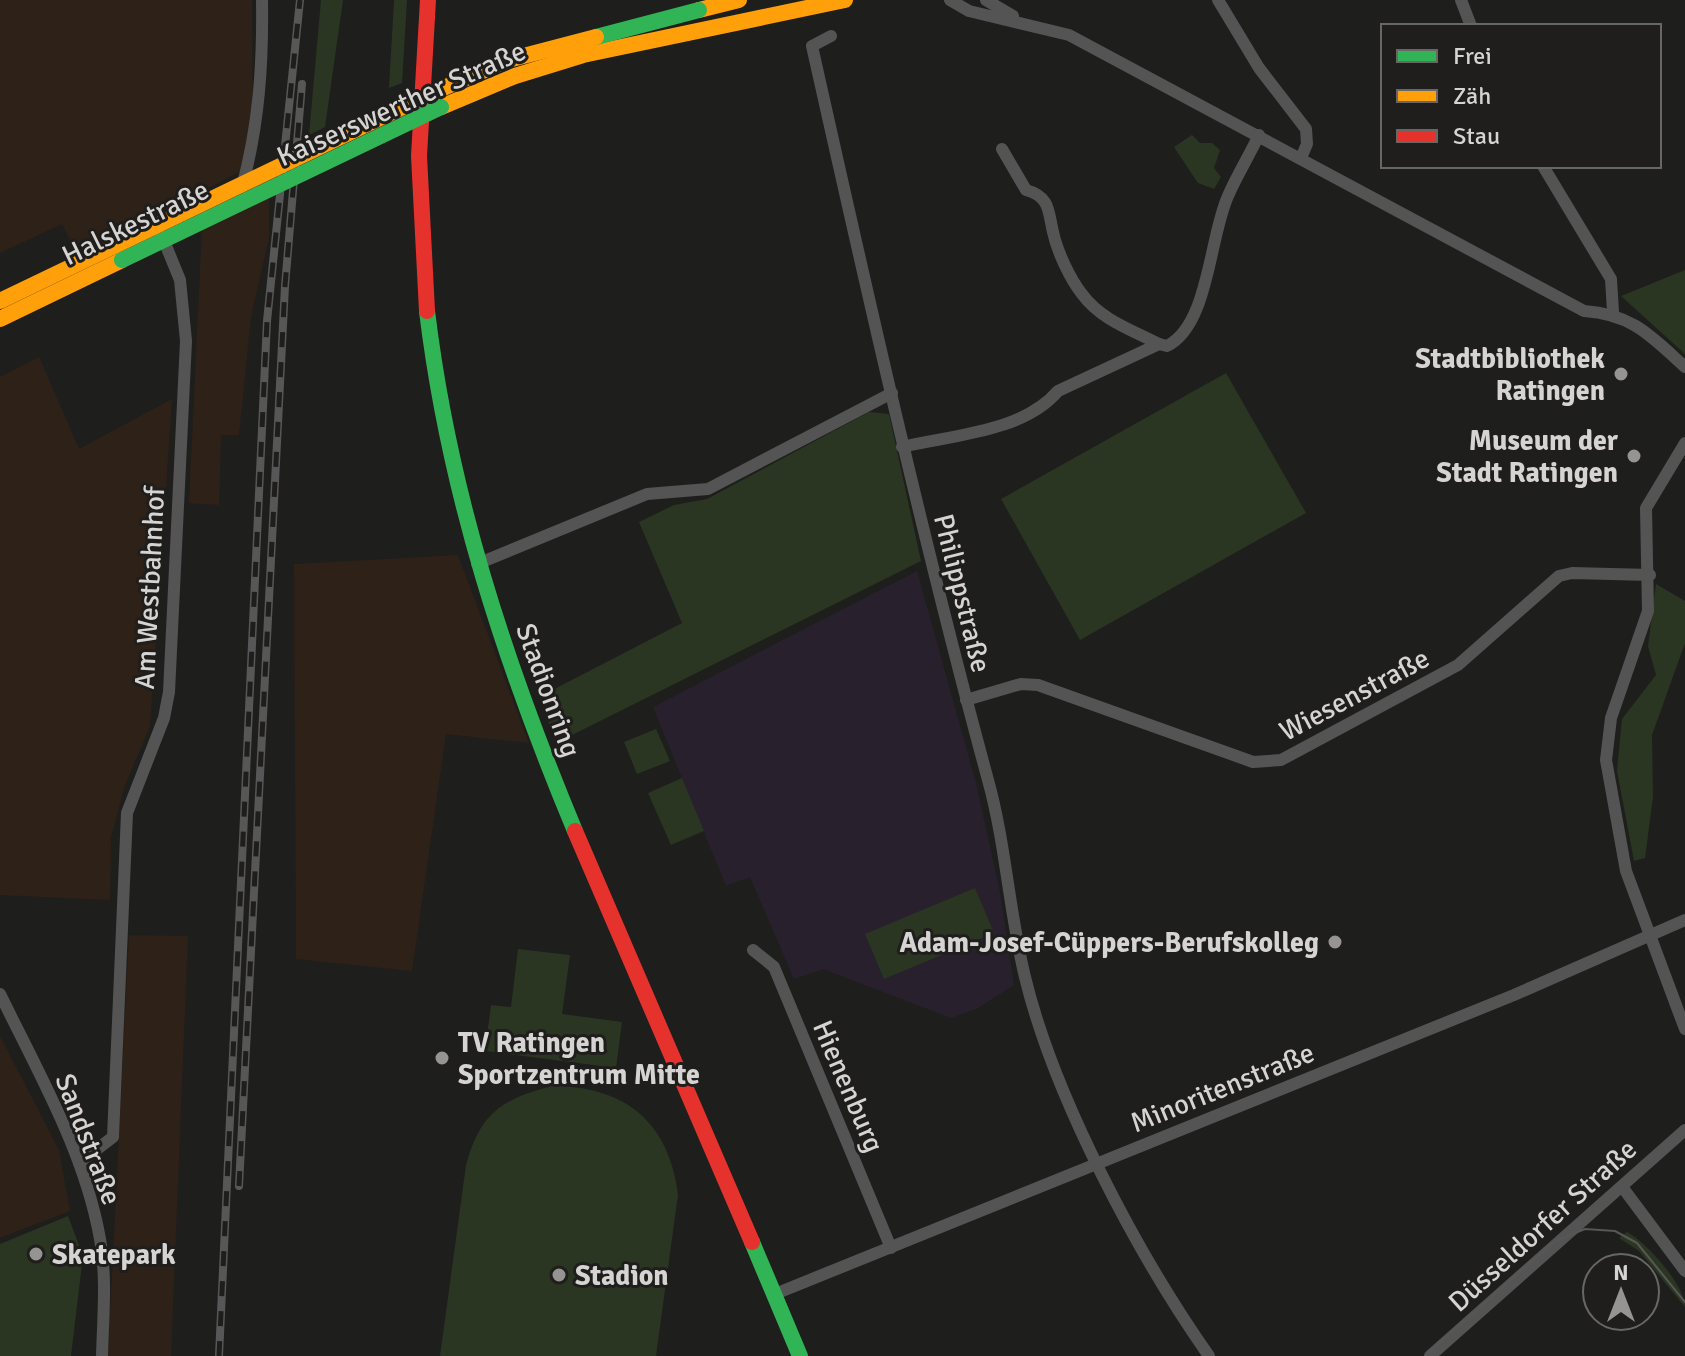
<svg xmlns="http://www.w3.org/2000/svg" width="1685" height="1356" font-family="Signika,sans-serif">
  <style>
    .commercial { fill: #2e2118 }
    .education { fill: #28212d }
    .green { fill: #2a3621 }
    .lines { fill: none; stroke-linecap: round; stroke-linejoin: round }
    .street { stroke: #545454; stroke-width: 12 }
    .fast { stroke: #30b455; stroke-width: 16 }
    .slow { stroke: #ff9f0a; stroke-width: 16 }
    .jam { stroke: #e5322d; stroke-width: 16 }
    .tram { stroke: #575757; stroke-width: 2 }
    .rail-casing { stroke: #575757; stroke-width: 8 }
    .rail { stroke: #1f1e1c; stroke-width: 5; stroke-dasharray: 15; stroke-linecap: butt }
    .fast-bridge { stroke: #30b455; stroke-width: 16 }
    .slow-bridge { stroke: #ff9f0a; stroke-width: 16 }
    .poi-dot { fill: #959493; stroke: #1f1e1c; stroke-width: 3 }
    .labels { text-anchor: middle; stroke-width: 6; stroke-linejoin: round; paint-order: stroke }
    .street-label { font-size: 28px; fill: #d5d4d3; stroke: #1f1e1c }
    .poi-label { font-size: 28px; font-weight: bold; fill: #d5d4d3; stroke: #1f1e1c; text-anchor: end }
  </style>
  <rect width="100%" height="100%" fill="#1e1e1d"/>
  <!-- commercial -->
  <g class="commercial">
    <polygon points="0,0 252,0 253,165 78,255 62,224 0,253"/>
    <polygon points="269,198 269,238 251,317 239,435 221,435 219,505 189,503 202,228"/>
    <polygon points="39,357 79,449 172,399 150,727 125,785 111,837 110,900 0,895 0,377"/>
    <polygon points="458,555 529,743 446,734 412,971 296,959 294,564"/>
    <polygon points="129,935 188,936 171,1356 108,1356"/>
    <polygon points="0,1036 59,1150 70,1211 0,1238"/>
  </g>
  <!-- education -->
  <polygon class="education" points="917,571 976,783 1000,892 1014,985 978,1008 951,1018 823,969 794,979 750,877 726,886 653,707"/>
  <!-- green -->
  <g class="green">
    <polygon points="321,0 343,0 325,127 309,135"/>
    <polygon points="394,0 407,0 402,83 389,88"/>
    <polygon points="1192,135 1200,143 1212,143 1220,150 1214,168 1221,177 1214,189 1198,183 1174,147"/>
    <polygon points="1685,270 1685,354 1621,296"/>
    <polygon points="1226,373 1306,513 1080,640 1001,499"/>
    <polygon points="869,412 889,414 921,561 556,743 539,697 682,623 639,522 674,505 707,499"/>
    <polygon points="1656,584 1685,601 1685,643 1652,735 1653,797 1645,858 1634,861 1617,771 1622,719 1656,675 1648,646"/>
    <polygon points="656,729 670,761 637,774 624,742"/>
    <polygon points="682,778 704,831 671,845 648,793"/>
    <polygon points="975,888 994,933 884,979 865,934"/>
    <polygon points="518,949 570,955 562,1014 622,1022 616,1068 485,1051 491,1005 511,1007"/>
    <path d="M552,1086C624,1086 669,1121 678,1195L656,1356H440L466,1165C480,1113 502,1099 552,1086Z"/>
    <polygon points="68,1216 83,1256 71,1356 0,1356 0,1244"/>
    <path d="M1627,1232C1646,1242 1685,1285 1685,1307L1639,1251L1619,1238Z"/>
  </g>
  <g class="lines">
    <!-- street -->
    <g class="street">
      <path d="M950,0L969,11L1069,35L1584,311C1632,314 1651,336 1685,367"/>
      <polyline points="986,0 1013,16"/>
      <polyline points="1218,0 1259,68 1306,129 1307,144 1301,158"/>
      <polyline points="1461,0 1471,26"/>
      <path d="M831,36L812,46C867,292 922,537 988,780C1006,845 1009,912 1025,977C1054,1097 1138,1255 1209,1356"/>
      <path d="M1002,149L1026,190C1051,197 1048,212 1053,232C1057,251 1070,279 1082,294C1101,320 1132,330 1159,344"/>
      <polyline points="1543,166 1611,279 1613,312"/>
      <path d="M242,187C259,125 263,64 262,0"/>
      <polyline points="1685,443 1646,508 1648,611 1611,718 1606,760 1626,871 1685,1029"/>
      <path d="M902,447C953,435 1023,432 1058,391L1159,344L1167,346C1209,325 1209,238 1228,196C1237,175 1249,156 1259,135"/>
      <polyline points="477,564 647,494 708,489 892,393"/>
      <polyline points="966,700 1021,684 1038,685 1253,762 1281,760 1458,665 1559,576 1572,573 1650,575"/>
      <polyline points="753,950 774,967 891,1248"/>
      <path d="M0,994C38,1072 85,1153 100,1239C107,1278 103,1317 102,1356"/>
      <polyline points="79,1163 113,1137 127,813 164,718 169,692 186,341 180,280 162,236"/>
      <polyline points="1623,1188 1685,1271"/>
      <polyline points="775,1294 1514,995 1685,920"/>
      <polyline points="1430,1356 1685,1130"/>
    </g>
    <!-- fast -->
    <g class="fast">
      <path d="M427,311C449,493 505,663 575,831"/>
      <polyline points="752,1242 800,1356"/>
    </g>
    <!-- slow -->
    <g class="slow">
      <polyline points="699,10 739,0"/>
      <polyline points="441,107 515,76 583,55 845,0"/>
      <polyline points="0,319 122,260"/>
    </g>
    <!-- jam -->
    <g class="jam">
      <polyline points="427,311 419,156 428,0"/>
      <polyline points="575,831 752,1242"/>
    </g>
    <!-- tram -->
    <polyline class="tram" points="1425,1356 1555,1241 1585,1229 1615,1231 1637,1243 1685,1302"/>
    <defs>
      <g id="rail">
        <polyline points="239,1186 285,286 302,84"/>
        <polyline points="219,1356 267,321 300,0"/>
      </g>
    </defs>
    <!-- rail casing -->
    <use href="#rail" class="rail-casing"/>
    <!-- rail -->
    <use href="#rail" class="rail"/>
    <!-- fast-bridge -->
    <g class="fast-bridge">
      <polyline points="596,37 699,10"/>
      <polyline points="122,260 441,107"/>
    </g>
    <!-- slow-bridge -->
    <polyline class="slow-bridge" points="0,301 432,93 508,60 596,37"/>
  </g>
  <!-- markers -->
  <g class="poi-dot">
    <circle cx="1621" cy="374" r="8"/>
    <circle cx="1634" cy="456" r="8"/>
    <circle cx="1335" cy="942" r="8"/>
    <circle cx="442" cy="1058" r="8"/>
    <circle cx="36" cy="1254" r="8"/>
    <circle cx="559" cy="1275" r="8"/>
  </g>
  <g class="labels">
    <!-- street labels -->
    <g class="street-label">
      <text transform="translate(401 103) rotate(-24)" y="10">Kaiserswerther Straße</text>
      <text transform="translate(135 222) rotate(-26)" y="10">Halskestraße</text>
      <text transform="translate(149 588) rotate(-87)" y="10">Am Westbahnhof</text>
      <text transform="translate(963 593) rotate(76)" y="10">Philippstraße</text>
      <text transform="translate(549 690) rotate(70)" y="10">Stadionring</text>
      <text transform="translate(1354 694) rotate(-28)" y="10">Wiesenstraße</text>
      <text transform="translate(849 1086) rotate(67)" y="10">Hienenburg</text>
      <text transform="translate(1222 1087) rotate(-22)" y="10">Minoritenstraße</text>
      <text transform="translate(89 1139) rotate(69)" y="10">Sandstraße</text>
      <text transform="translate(1542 1225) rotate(-42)" y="10">Düsseldorfer Straße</text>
    </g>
    <!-- poi labels -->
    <g class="poi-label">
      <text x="1605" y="368">Stadtbibliothek<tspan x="1605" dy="32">Ratingen</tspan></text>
      <text x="1618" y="450">Museum der<tspan x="1618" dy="32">Stadt Ratingen</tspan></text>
      <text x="1319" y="952">Adam-Josef-Cüppers-Berufskolleg</text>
      <text x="458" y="1052" text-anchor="start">TV Ratingen<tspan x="458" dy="32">Sportzentrum Mitte</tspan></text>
      <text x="52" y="1264" text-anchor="start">Skatepark</text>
      <text x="575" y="1285" text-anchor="start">Stadion</text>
    </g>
  </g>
  <!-- legend -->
  <rect x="1381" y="24" width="280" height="144" fill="#1f1e1c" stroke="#686765" stroke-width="2"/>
  <rect x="1397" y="50" width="40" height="12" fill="#30b455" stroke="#686765" stroke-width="2"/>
  <text x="1453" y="64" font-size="24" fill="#d5d4d3">Frei</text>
  <rect x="1397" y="90" width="40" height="12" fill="#ff9f0a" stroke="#686765" stroke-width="2"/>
  <text x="1453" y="104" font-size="24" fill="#d5d4d3">Zäh</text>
  <rect x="1397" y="130" width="40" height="12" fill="#e5322d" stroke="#686765" stroke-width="2"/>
  <text x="1453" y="144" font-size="24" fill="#d5d4d3">Stau</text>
  <!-- north arrow -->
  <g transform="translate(1621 1292)"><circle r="38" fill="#1f1e1c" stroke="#686765" stroke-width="2"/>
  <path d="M0-6L14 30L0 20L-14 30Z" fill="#959493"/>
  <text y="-12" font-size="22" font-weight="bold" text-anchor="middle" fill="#d5d4d3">N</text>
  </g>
</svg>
